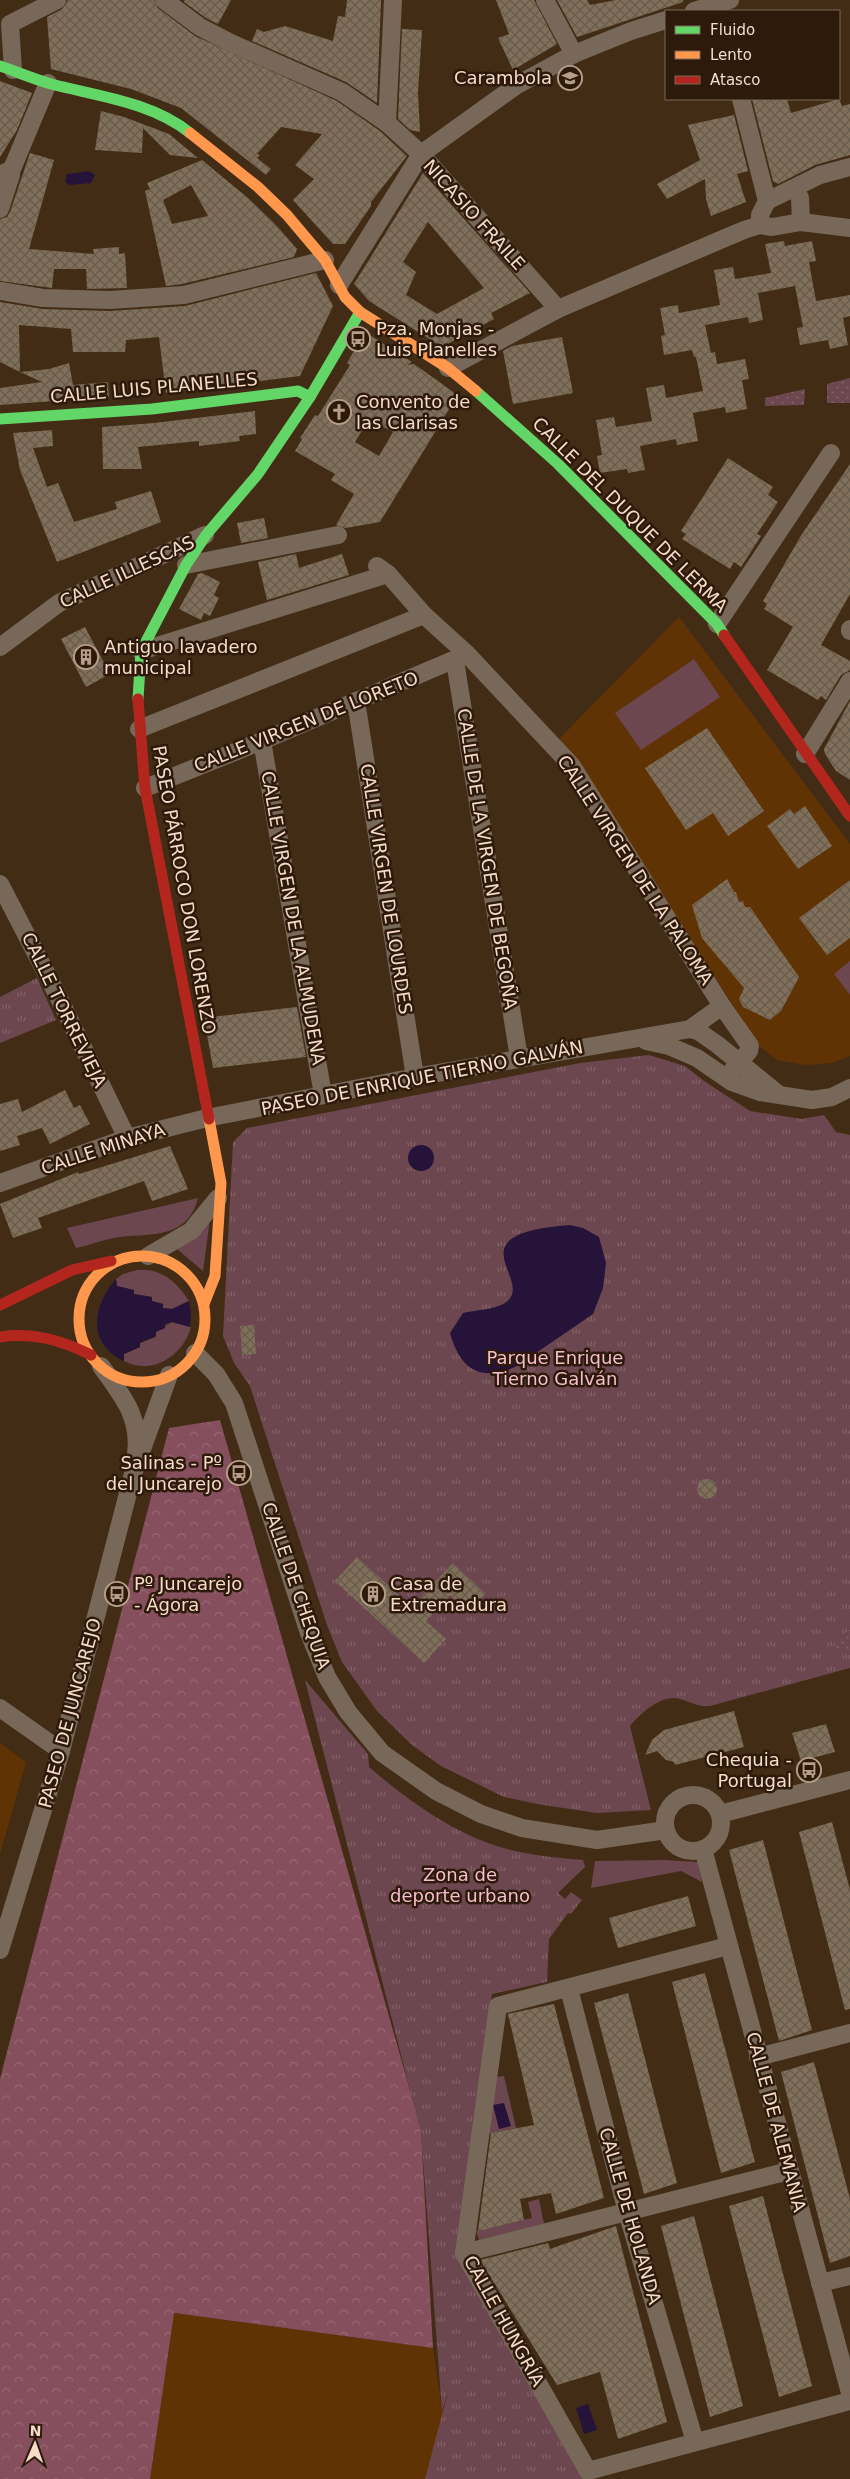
<svg xmlns="http://www.w3.org/2000/svg" width="850" height="2479" font-family="'DejaVu Sans',sans-serif">
  <style>
    .built { fill: #603304 }
    .grass { fill: #6c474f }
    .forest { fill: url(#forest-crowns) }
    .park { fill: url(#park-tufts) }
    .garden { fill: url(#garden-dots) }
    .water { fill: #261339 }
    .building { fill: url(#building-cross-hatch); fill-rule: evenodd }
    .lines { fill: none; stroke-linecap: round; stroke-linejoin: round }
    .street { stroke: #786859; stroke-width: 18 }
    .fast { stroke: #63d668; stroke-width: 11 }
    .slow { stroke: #ff974d; stroke-width: 11 }
    .jam { stroke: #b3261e; stroke-width: 11 }
    .labels { text-anchor: middle; stroke-width: 5; stroke-linejoin: round; paint-order: stroke }
    .poi-label { font-size: 18px; fill: #f6dbc7; stroke: #2d1a0b; text-anchor: start }
    .street-label { font-size: 18px; fill: #f6dbc7; stroke: #2d1a0b }
    .park-label { font-size: 18px; fill: #f6becf; stroke: #2d1a0b }
  </style>
  <defs>
    <pattern id="forest-crowns" width="20" height="18" patternUnits="userSpaceOnUse" patternTransform="scale(1.25)"><rect width="20" height="18" fill="#854f5d"/><path d="M2 6a3 3 0 1 1 6 0M12 15a3 3 0 1 1 6 0" fill="none" stroke="#976873"/></pattern>
    <pattern id="park-tufts" width="24" height="20" patternUnits="userSpaceOnUse" patternTransform="scale(1.25)"><rect width="24" height="20" fill="#6c474f"/><path d="M3 7l-1-3M5 7V3M7 7l1-3M15 17l-1-3M17 17v-4M19 17l1-3" fill="none" stroke="#826167"/></pattern>
    <pattern id="garden-dots" width="8" height="8" patternUnits="userSpaceOnUse" patternTransform="scale(1.25)"><rect width="8" height="8" fill="#6c474f"/><path d="M2 2h.1M6 6h.1" fill="none" stroke="#826167" stroke-width="1.8" stroke-linecap="round"/></pattern>
    <pattern id="building-cross-hatch" width="8" height="8" patternUnits="userSpaceOnUse" patternTransform="scale(1.25)"><rect width="8" height="8" fill="#806f5a"/><path d="M0 0l8 8M0 8l8-8" fill="none" stroke="#685b4c"/></pattern>
  </defs>
  <rect width="100%" height="100%" fill="#422c15"/>
  <!-- built -->
  <g class="built">
    <polygon points="679,617 850,844 850,1056 832,1063 805,1065 777,1060 758,1045 582,767 559,739"/>
    <polygon points="0,1743 26,1762 0,1854"/>
    <polygon points="173,2313 433,2348 443,2417 426,2479 150,2479"/>
  </g>
  <!-- grass -->
  <g class="grass">
    <polygon points="694,659 720,697 641,750 615,713"/>
    <polygon points="850,961 850,995 834,974"/>
    <path d="M198,1198C187,1242 147,1232 114,1238C101,1240 88,1246 76,1248L67,1228Z"/>
    <polygon points="210,1219 203,1271 177,1249"/>
    <path d="M137,1270C161,1268 176,1281 189,1301L172,1309L163,1308V1304L152,1301V1297L134,1294L133,1290L117,1286L116,1279L123,1274Z"/>
    <path d="M172,1322L191,1327C183,1356 152,1376 124,1361V1354L140,1347V1343L156,1337L155,1332Z"/>
    <polygon points="665,1860 698,1862 702,1882 681,1871 591,1888 595,1861"/>
    <polygon points="504,2076 516,2128 488,2134 496,2077"/>
    <polygon points="539,2199 544,2224 479,2240 476,2231 532,2218 528,2202"/>
  </g>
  <!-- forest -->
  <polygon class="forest" points="220,1420 421,2129 433,2348 174,2313 150,2479 0,2479 0,2079 169,1428"/>
  <!-- park -->
  <g class="park">
    <polygon points="37,978 56,1020 0,1043 0,997"/>
    <path d="M649,1055L685,1066L704,1081L750,1111L802,1119L824,1115L836,1132L850,1135V1668L710,1706C699,1707 690,1702 680,1699C662,1693 640,1714 630,1726L651,1810L597,1813L537,1804L504,1797L441,1766L412,1745L377,1711L342,1662L327,1625L250,1386L234,1363L223,1336L233,1142L247,1128L580,1063Z"/>
    <path d="M305,1680L368,1754L369,1767C411,1803 459,1838 515,1851C537,1856 560,1858 583,1860L585,1867L558,1893L565,1899L571,1892L582,1900L571,1914L568,1913L549,1939L547,1982L492,1994L462,2236L588,2479H425L448,2392L442,2411L421,2133Z"/>
  </g>
  <!-- garden -->
  <g class="garden">
    <polygon points="850,378 850,403 827,403 827,384"/>
    <polygon points="805,389 804,405 765,406 765,398"/>
    <path d="M850,1631V1648L835,1655C831,1644 839,1634 850,1631Z"/>
  </g>
  <!-- water -->
  <g class="water">
    <polygon points="89,171 95,175 91,183 70,185 65,182 67,174"/>
    <circle cx="421" cy="1158" r="13"/>
    <path d="M570,1225L583,1228L599,1237L606,1263L603,1288L593,1314L517,1366C480,1383 460,1369 450,1333L463,1313C475,1310 494,1310 505,1303C538,1281 448,1234 570,1225Z"/>
    <path d="M116,1279L117,1286L134,1290V1294L152,1297V1301L163,1304V1308L172,1309L189,1301L191,1312L190,1327L172,1322L165,1324V1328L156,1332V1336L140,1343V1347L124,1354V1361C86,1343 93,1305 116,1279Z"/>
    <polygon points="504,2103 511,2126 499,2129 493,2105"/>
    <polygon points="588,2404 597,2430 584,2434 576,2408"/>
  </g>
  <!-- building -->
  <g class="building">
    <polygon points="68,0 154,0 158,8 195,36 337,101 380,131 407,156 371,202 371,206 345,244 333,244 293,200 314,179 295,165 322,134 281,127 257,154 260,155 257,158 271,169 266,175 181,108 131,89 51,69 47,17 62,9"/>
    <polygon points="185,0 231,0 218,24 206,18 184,2"/>
    <polygon points="347,0 381,0 377,103 346,82 252,41 257,29 264,32 285,26 333,41 338,16 345,17"/>
    <polygon points="496,0 534,0 557,44 513,70 498,38 509,34"/>
    <polygon points="557,0 587,0 590,5 616,0 683,0 683,2 577,37"/>
    <polygon points="402,29 422,30 418,92 420,132 410,130 398,119"/>
    <polygon points="0,81 32,93 17,130 0,157"/>
    <polygon points="752,99 787,99 791,113 839,99 842,106 850,104 850,155 815,165 778,184 773,181"/>
    <polygon points="101,111 124,117 169,134 198,158 170,155 143,128 142,153 95,150"/>
    <polygon points="734,115 748,171 737,174 746,202 711,216 706,199 705,179 667,199 657,184 700,160 688,125"/>
    <polygon points="30,153 54,160 29,249 94,254 93,249 119,247 119,254 125,253 127,288 87,289 86,269 54,269 52,288 0,281 0,219 7,217 10,212"/>
    <path d="M202,160L248,198L276,225L297,249L294,257L182,284L166,286L145,191L150,189L147,183ZM191,185L208,216L172,224L163,200Z"/>
    <path d="M423,173L530,293L491,313L494,319L442,347L369,301L354,284ZM428,222L484,288L437,314L406,295L416,272L403,262Z"/>
    <polygon points="784,241 785,246 812,241 816,261 809,262 816,301 850,295 850,316 843,318 848,345 830,349 828,340 800,345 797,328 803,327 795,286 758,293 763,320 749,323 748,317 705,325 711,353 715,352 717,364 745,359 749,379 742,380 747,409 726,413 725,407 693,413 698,441 677,445 676,439 640,446 645,470 628,473 627,469 600,473 597,456 602,455 596,420 614,417 616,427 652,421 646,388 664,385 666,398 703,391 696,357 694,357 692,350 664,355 661,336 665,335 660,308 678,305 679,313 720,305 714,270 733,267 735,279 771,273 765,244"/>
    <polygon points="316,273 333,306 300,376 166,393 159,337 126,340 125,352 73,352 71,329 19,325 20,372 0,362 0,302 43,309 110,311 185,306"/>
    <path d="M365,332L412,362L407,365L414,364L459,396L454,408L451,406L380,522L346,528L336,525L354,494L331,480L335,474L295,451L302,439L300,438L315,415L318,416L350,365L347,363ZM369,419L393,432L379,456L355,442Z"/>
    <polygon points="562,337 573,393 513,404 503,351 512,346"/>
    <polygon points="69,363 73,385 108,382 109,397 0,405 0,388 42,382 20,372 49,369"/>
    <polygon points="255,411 256,434 239,436 240,441 199,446 199,441 138,447 142,469 103,469 102,427 154,423"/>
    <polygon points="52,430 53,446 33,448 47,487 58,483 74,522 117,509 115,502 151,491 161,522 57,562 20,470 13,433"/>
    <polygon points="728,458 773,487 768,495 778,502 757,534 761,536 741,567 734,562 730,569 682,539 686,534 681,531"/>
    <polygon points="850,464 850,594 821,645 850,661 850,670 841,675 826,700 821,696 818,700 767,670 793,627 764,609 767,604 763,601 802,534"/>
    <polygon points="264,518 268,538 241,543 237,523"/>
    <polygon points="296,554 299,568 342,554 349,575 267,600 258,562"/>
    <polygon points="202,573 220,582 214,595 219,598 210,616 204,613 201,620 179,609 198,574"/>
    <polygon points="85,627 110,674 86,687 61,639"/>
    <polygon points="850,701 850,780 836,771 825,754 824,749"/>
    <polygon points="707,728 764,811 728,836 713,813 686,830 645,768"/>
    <polygon points="805,806 832,846 798,869 767,826 790,809 794,814"/>
    <polygon points="727,879 734,892 736,892 739,902 743,901 745,907 750,907 799,977 781,1011 770,1020 743,1007 739,999 744,988 702,938 692,905"/>
    <polygon points="850,880 850,938 827,955 799,918"/>
    <polygon points="297,1007 306,1057 213,1068 204,1018"/>
    <polygon points="65,1090 74,1108 80,1105 90,1124 50,1144 42,1128 17,1136 20,1145 0,1151 0,1104 18,1099 22,1112"/>
    <polygon points="170,1146 188,1189 152,1201 144,1181 38,1218 42,1228 13,1238 0,1204 78,1172 79,1174"/>
    <polygon points="254,1325 256,1354 242,1355 240,1326"/>
    <circle cx="707" cy="1489" r="10"/>
    <polygon points="357,1557 412,1607 453,1563 486,1594 469,1612 450,1595 426,1621 446,1639 424,1663 335,1581"/>
    <polygon points="734,1711 744,1747 675,1765 674,1762 666,1760 657,1751 645,1755 652,1740 664,1730"/>
    <polygon points="826,1724 835,1752 801,1761 792,1733"/>
    <polygon points="832,1822 850,1890 850,2009 845,2010 799,1832"/>
    <polygon points="763,1840 812,2030 779,2041 729,1850"/>
    <polygon points="688,1896 696,1926 618,1948 609,1918"/>
    <polygon points="705,1973 755,2162 721,2173 672,1982"/>
    <polygon points="628,1993 677,2183 644,2194 594,2003"/>
    <polygon points="554,2004 604,2198 556,2214 551,2193 520,2199 524,2220 478,2231 491,2133 534,2125 508,2014"/>
    <polygon points="814,2062 850,2199 850,2256 830,2263 781,2072"/>
    <polygon points="763,2196 812,2386 779,2397 729,2206"/>
    <polygon points="694,2216 743,2406 710,2417 661,2226"/>
    <polygon points="616,2226 667,2422 618,2439 600,2372 557,2385 480,2260 548,2243 550,2249"/>
  </g>
  <g class="lines">
    <!-- street -->
    <g class="street">
      <polyline points="164,0 200,27 231,43 342,92 387,123 421,154 558,309"/>
      <polyline points="545,0 574,54"/>
      <polyline points="694,11 730,0"/>
      <polyline points="13,70 10,24 57,0"/>
      <polyline points="741,99 767,201"/>
      <polyline points="387,123 393,0"/>
      <polyline points="0,175 12,169 48,83"/>
      <polyline points="795,188 800,198 801,222"/>
      <polyline points="0,209 11,175"/>
      <polyline points="760,225 760,215 767,201 820,175 850,167"/>
      <polyline points="339,285 421,154 517,85 574,54 631,31 666,20"/>
      <polyline points="0,291 43,298 110,300 184,295 325,260"/>
      <polyline points="448,368 558,309 744,230 760,225 772,227 801,222 850,228"/>
      <polyline points="186,565 338,535"/>
      <polyline points="377,566 388,574 424,615 467,654 572,766 722,1006 750,1046 749,1051 726,1078"/>
      <polyline points="717,624 831,453"/>
      <polyline points="850,629 850,631"/>
      <polyline points="0,647 59,603 205,535"/>
      <polyline points="141,651 388,574"/>
      <polyline points="455,661 519,1058"/>
      <polyline points="356,701 415,1077"/>
      <polyline points="139,729 424,615"/>
      <polyline points="262,741 323,1095"/>
      <polyline points="805,754 850,681"/>
      <polyline points="145,788 262,741 465,655"/>
      <polyline points="0,884 58,996 127,1138"/>
      <polyline points="690,1029 722,1006"/>
      <polyline points="646,1041 669,1046 697,1058 732,1082 760,1092 812,1100 832,1097 850,1088"/>
      <polyline points="0,1183 127,1138 207,1118 415,1077 690,1029 698,1031 718,1045 778,1094"/>
      <polyline points="148,1256 191,1231 218,1198"/>
      <polyline points="195,1353 216,1374 234,1403 309,1633 327,1677 348,1712 382,1753 436,1791 481,1814 522,1828 597,1840 666,1830"/>
      <path d="M101,1366C122,1396 141,1416 136,1455"/>
      <polyline points="0,1708 61,1751"/>
      <circle cx="693" cy="1823" r="28"/>
      <polyline points="720,1814 850,1780"/>
      <polyline points="703,1849 850,2393"/>
      <polyline points="728,1946 498,2006 464,2253 588,2471 850,2401"/>
      <polyline points="0,1950 61,1751 133,1474 169,1375"/>
      <polyline points="569,1989 627,2212 695,2442"/>
      <polyline points="758,2057 850,2033"/>
      <polyline points="464,2253 789,2171"/>
      <polyline points="820,2283 850,2276"/>
    </g>
    <!-- fast -->
    <g class="fast">
      <path d="M0,66C17,72 34,79 51,84C97,96 152,102 190,133"/>
      <polyline points="476,391 558,464 717,624 724,635"/>
      <polyline points="0,419 152,409 298,391 310,397"/>
      <polyline points="138,699 141,651 186,565 206,535 258,474 310,397 360,312"/>
    </g>
    <!-- slow -->
    <g class="slow">
      <polyline points="190,133 258,187 287,215 325,260 345,297 360,312 448,368 476,391"/>
      <circle cx="142" cy="1319" r="63"/>
      <polyline points="204,1304 215,1276 221,1183 209,1119"/>
    </g>
    <!-- jam -->
    <g class="jam">
      <polyline points="724,635 850,816"/>
      <polyline points="138,699 145,788 209,1119"/>
      <polyline points="0,1305 72,1270 111,1261"/>
      <path d="M0,1337C33,1332 61,1340 91,1355"/>
    </g>
  </g>
  <!-- icons -->
  <defs>
    <symbol id="school-ring" viewBox="-11 -11 22 22"><circle r="9.5" fill="#2d1a0b" stroke="#b79e89" stroke-width="1.5"/><path d="M0-5L7-2L0 1L-7-2ZM-4 1L0 2.5L4 1V4Q0 6-4 4Z" fill="#b79e89"/></symbol>
    <symbol id="bus-ring" viewBox="-11 -11 22 22"><circle r="9.5" fill="#2d1a0b" stroke="#b79e89" stroke-width="1.5"/><path d="M-5-6H5V4H4V6H2V4H-2V6H-4V4H-5ZM-3.5-4V0h7V-4ZM-3.5 1.2v1.5H-2V1.2ZM2 1.2v1.5H3.5V1.2Z" fill="#b79e89"/></symbol>
    <symbol id="church-ring" viewBox="-11 -11 22 22"><circle r="9.5" fill="#2d1a0b" stroke="#b79e89" stroke-width="1.5"/><path d="M-1.2-6h2.4v3.5h3.3v2.4h-3.3V6h-2.4V-.1h-3.3v-2.4h3.3Z" fill="#b79e89"/></symbol>
    <symbol id="building-ring" viewBox="-11 -11 22 22"><circle r="9.5" fill="#2d1a0b" stroke="#b79e89" stroke-width="1.5"/><path d="M-4-6H4V6H1V3H-1V6H-4ZM-2.5-4.3h1.7v1.8h-1.7ZM.8-4.3h1.7v1.8H.8ZM-2.5-1h1.7V.8h-1.7ZM.8-1h1.7V.8H.8Z" fill="#b79e89"/></symbol>
  </defs>
  <g fill-rule="evenodd">
    <use href="#school-ring" x="556" y="64" width="28" height="28"/>
    <use href="#bus-ring" x="344" y="325" width="28" height="28"/>
    <use href="#church-ring" x="325" y="398" width="28" height="28"/>
    <use href="#building-ring" x="72" y="643" width="28" height="28"/>
    <use href="#bus-ring" x="225" y="1459" width="28" height="28"/>
    <use href="#bus-ring" x="103" y="1580" width="28" height="28"/>
    <use href="#building-ring" x="359" y="1580" width="28" height="28"/>
    <use href="#bus-ring" x="795" y="1756" width="28" height="28"/>
  </g>
  <g class="labels">
    <!-- poi labels -->
    <g class="poi-label">
      <text x="552" y="84" text-anchor="end">Carambola</text>
      <text x="376" y="335">Pza. Monjas -<tspan x="376" dy="21">Luis Planelles</tspan></text>
      <text x="356" y="408">Convento de<tspan x="356" dy="21">las Clarisas</tspan></text>
      <text x="104" y="653">Antiguo lavadero<tspan x="104" dy="21">municipal</tspan></text>
      <text x="222" y="1469" text-anchor="end">Salinas - Pº<tspan x="222" dy="21">del Juncarejo</tspan></text>
      <text x="134" y="1590">Pº Juncarejo<tspan x="134" dy="21">- Ágora</tspan></text>
      <text x="390" y="1590">Casa de<tspan x="390" dy="21">Extremadura</tspan></text>
      <text x="792" y="1766" text-anchor="end">Chequia -<tspan x="792" dy="21">Portugal</tspan></text>
    </g>
    <!-- street labels -->
    <g class="street-label">
      <text transform="translate(474 215) rotate(48)" y="6">NICASIO FRAILE</text>
      <text transform="translate(154 388) rotate(-5)" y="6">CALLE LUIS PLANELLES</text>
      <text transform="translate(630 515) rotate(45)" y="6">CALLE DEL DUQUE DE LERMA</text>
      <text transform="translate(127 572) rotate(-25)" y="6">CALLE ILLESCAS</text>
      <text transform="translate(306 722) rotate(-22)" y="6">CALLE VIRGEN DE LORETO</text>
      <text transform="translate(487 859) rotate(81)" y="6">CALLE DE LA VIRGEN DE BEGOÑA</text>
      <text transform="translate(635 870) rotate(57)" y="6">CALLE VIRGEN DE LA PALOMA</text>
      <text transform="translate(386 889) rotate(81)" y="6">CALLE VIRGEN DE LOURDES</text>
      <text transform="translate(184 890) rotate(80)" y="6">PASEO PÁRROCO DON LORENZO</text>
      <text transform="translate(293 918) rotate(80)" y="6">CALLE VIRGEN DE LA ALMUDENA</text>
      <text transform="translate(64 1010) rotate(64)" y="6">CALLE TORREVIEJA</text>
      <text transform="translate(422 1078) rotate(-11)" y="6">PASEO DE ENRIQUE TIERNO GALVÁN</text>
      <text transform="translate(103 1149) rotate(-18)" y="6">CALLE MINAYA</text>
      <text transform="translate(296 1586) rotate(71)" y="6">CALLE DE CHEQUIA</text>
      <text transform="translate(70 1713) rotate(-75)" y="6">PASEO DE JUNCAREJO</text>
      <text transform="translate(776 2122) rotate(75)" y="6">CALLE DE ALEMANIA</text>
      <text transform="translate(630 2216) rotate(74)" y="6">CALLE DE HOLANDA</text>
      <text transform="translate(504 2321) rotate(61)" y="6">CALLE HUNGRÍA</text>
    </g>
    <!-- park labels -->
    <g class="park-label">
      <text x="555" y="1364">Parque Enrique<tspan x="555" dy="21">Tierno Galván</tspan></text>
      <text x="460" y="1881">Zona de<tspan x="460" dy="21">deporte urbano</tspan></text>
    </g>
  </g>
  <!-- legend -->
  <rect x="665" y="10" width="175" height="90" fill="#2d1a0b" stroke="#7d6756"/>
  <rect x="675" y="26" width="25" height="8" fill="#63d668" stroke="#7d6756"/>
  <text x="710" y="35" font-size="15" fill="#f6dbc7">Fluido</text>
  <rect x="675" y="51" width="25" height="8" fill="#ff974d" stroke="#7d6756"/>
  <text x="710" y="60" font-size="15" fill="#f6dbc7">Lento</text>
  <rect x="675" y="76" width="25" height="8" fill="#b3261e" stroke="#7d6756"/>
  <text x="710" y="85" font-size="15" fill="#f6dbc7">Atasco</text>
  <!-- north arrow -->
  <g transform="translate(35 2444) rotate(2)" stroke="#2d1a0b" stroke-width="4" paint-order="stroke">
  <path d="M0-4L9 19L0 12L-9 19Z" fill="#f6dbc7"/>
  <text y="-8" font-size="14" font-weight="bold" text-anchor="middle" fill="#f6dbc7">N</text>
  </g>
</svg>
